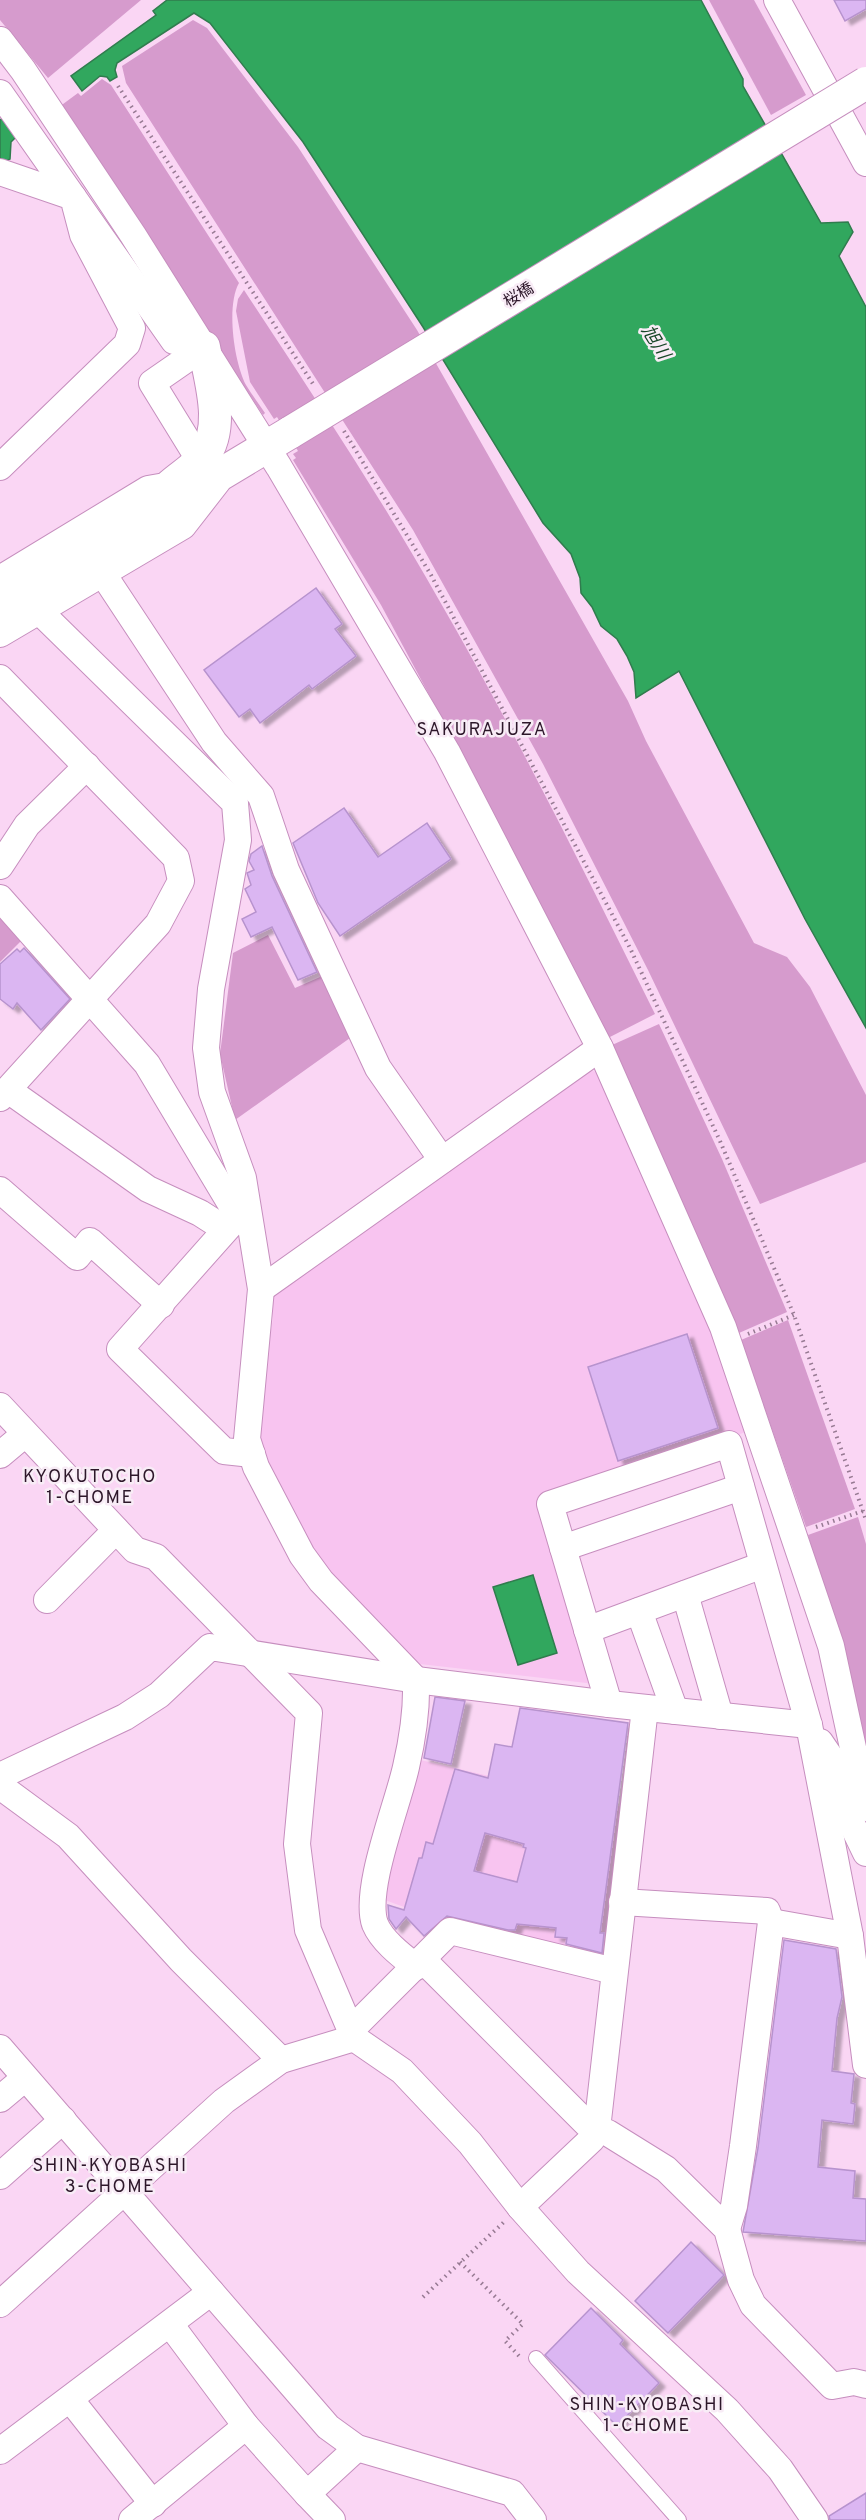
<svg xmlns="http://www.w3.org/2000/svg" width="866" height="2520" font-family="Overpass,'Noto Sans JP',sans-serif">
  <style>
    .built { fill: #f8c4f0 }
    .green { fill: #d69bcd }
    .water { fill: #31a75e; stroke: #307c4e; stroke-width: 1.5 }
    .building { fill: #dbb6f2; stroke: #b793ce; stroke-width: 1.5; fill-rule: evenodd; filter: url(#shadow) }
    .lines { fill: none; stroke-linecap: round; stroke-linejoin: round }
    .service-casing { stroke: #c68ebe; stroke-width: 16 }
    .minor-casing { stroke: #c68ebe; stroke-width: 28 }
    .tertiary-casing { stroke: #c68ebe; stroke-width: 34 }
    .path { stroke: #977a93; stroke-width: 4; stroke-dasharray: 1.5 4.5; stroke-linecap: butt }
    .service { stroke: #fff; stroke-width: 14 }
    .minor { stroke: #fff; stroke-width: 26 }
    .tertiary { stroke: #fff; stroke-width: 32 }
    .tertiary-bridge-casing { stroke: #c68ebe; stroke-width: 34; stroke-linecap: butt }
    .tertiary-bridge { stroke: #fff; stroke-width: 32 }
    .labels { text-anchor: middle; stroke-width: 5; stroke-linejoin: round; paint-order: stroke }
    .street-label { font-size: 16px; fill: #2d172a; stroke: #f8ecf6 }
    .water-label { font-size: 18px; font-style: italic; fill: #184628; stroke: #f8ecf6 }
    .neighbourhood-label { font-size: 18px; letter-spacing: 1.5px; fill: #2d172a; stroke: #f8ecf6 }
  </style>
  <defs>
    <filter id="shadow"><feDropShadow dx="6" dy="4" stdDeviation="1.5" flood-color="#0004"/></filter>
  </defs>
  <rect width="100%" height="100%" fill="#fad6f4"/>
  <!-- built -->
  <g class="built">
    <polygon points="594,1071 598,1074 699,1298 737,1406 749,1431 541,1499 595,1684 411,1663 339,1589 297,1530 253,1430 273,1319 271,1293 587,1072"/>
    <polygon points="416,1759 622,1807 607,1956 601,1963 451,1924 382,1899"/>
  </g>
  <!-- green -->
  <g class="green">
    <polygon points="0,0 141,0 48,78 0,20"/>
    <polygon points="709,0 754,0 806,95 771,115"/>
    <polygon points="193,20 207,28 298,147 417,330 628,701 646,741 754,943 787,957 810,987 866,1095 866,1162 760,1204 648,970 543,764 413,530 126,83 122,66"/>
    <path d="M102,79L111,85L239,283C226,306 234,362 246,385C252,395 259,404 265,413L263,415L59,107L78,93L81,96Z"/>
    <path d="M244,290C311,392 379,494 439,600C517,735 586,875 655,1014L608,1038L447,728L381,605L293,460L296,458L293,454L298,451L277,417L274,419L250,382L236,311L238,299Z"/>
    <polygon points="0,905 27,935 0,962"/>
    <polygon points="268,935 295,988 327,974 350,1038 235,1120 220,1054 233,953"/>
    <polygon points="659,1024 722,1159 787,1312 739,1333 612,1045"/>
    <polygon points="788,1320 855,1509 806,1527 741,1340"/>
    <polygon points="858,1517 866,1544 866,1763 839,1645 808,1535"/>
  </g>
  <!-- water -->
  <g class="water">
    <polygon points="167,0 701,0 743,79 743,86 821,223 848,222 853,232 839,256 866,307 866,1028 805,919 679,671 636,698 634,672 627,656 617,639 601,626 592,607 581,593 580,578 571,554 543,523 423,327 303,142 210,23 194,13 117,63 115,70 117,77 110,81 107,77 100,76 82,91 71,76 156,15 153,11"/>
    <polygon points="8,115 20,133 11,142 10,159 0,164 0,120"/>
    <polygon points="533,1575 557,1653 518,1665 493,1587"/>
  </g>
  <!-- building -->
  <g class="building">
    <polygon points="834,0 866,0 866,9 845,21"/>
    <polygon points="316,588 342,624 335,629 356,656 312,689 309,685 260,723 250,709 239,717 204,670"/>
    <polygon points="344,808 378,857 427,823 451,859 340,936 318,903 293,843"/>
    <polygon points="262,846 272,876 317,972 298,980 272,927 251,937 242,919 256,912 245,889 251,885 247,873 254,870 249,861 251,854"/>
    <polygon points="24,948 70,999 41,1030 17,1003 13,1009 0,999 0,964 17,949 20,952"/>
    <polygon points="687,1334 718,1428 618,1461 588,1367"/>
    <polygon points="435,1697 465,1701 451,1764 424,1758"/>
    <path d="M520,1708L628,1723L600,1933H604L602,1953L566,1944L567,1938L555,1937L556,1928L517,1924L515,1930H508L447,1916L424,1936L406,1917L396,1929L389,1919L388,1905L404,1910L419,1858H422L426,1842L433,1844L455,1769L488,1778L495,1744L512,1747ZM485,1833L524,1844L523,1847L526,1848L517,1882L474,1871Z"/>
    <polygon points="784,1940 836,1949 842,1997 837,2018 832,2071 854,2074 851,2103 855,2104 853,2124 822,2120 818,2167 855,2171 853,2198 866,2199 866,2241 743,2232 758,2148"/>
    <polygon points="691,2242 724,2275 668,2333 635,2301"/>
    <polygon points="591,2308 623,2340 620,2344 659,2383 617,2426 545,2355"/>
    <polygon points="866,2493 866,2520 830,2520 829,2516"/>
  </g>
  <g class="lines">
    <defs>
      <polyline id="service" points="536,2358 679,2520"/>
      <g id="minor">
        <polyline points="777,0 866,163"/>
        <polyline points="0,40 23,70 133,235 279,467 447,752 600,1048 723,1327 831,1646 866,1808"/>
        <polyline points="0,93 174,341 204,347"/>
        <polyline points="0,172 73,197 83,235 132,328 127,344 0,467"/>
        <polyline points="200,461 152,383 204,347"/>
        <polyline points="103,574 214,742 261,796 286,870 378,1068 442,1160"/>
        <polyline points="0,579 148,489 171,485"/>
        <path d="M39,611L235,803L238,840L211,989L206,1048L212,1092L243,1178L261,1289L247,1439L256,1467L302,1555L321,1581L416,1680C417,1710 413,1737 406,1767C398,1804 363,1890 375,1924C382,1941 402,1956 416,1967"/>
        <polyline points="0,634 183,526 218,481"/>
        <polyline points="0,678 176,858 181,881 158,924 0,1098"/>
        <polyline points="0,866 27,825 87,766"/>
        <polyline points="0,898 147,1064 238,1216"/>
        <polyline points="8,1090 148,1189 200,1213 225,1229"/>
        <polyline points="0,1190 77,1257 90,1241 161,1305"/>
        <polyline points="247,1206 120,1349 224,1451 252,1454"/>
        <polyline points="261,1289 600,1048"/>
        <polyline points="0,1406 135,1550 156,1557 309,1713 297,1844 308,1930 354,2038 402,2071 470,2143 520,2207 578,2272 727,2410 780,2469 815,2520"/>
        <polyline points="0,1455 25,1434"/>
        <polyline points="563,1548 741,1487"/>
        <polyline points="685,1594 720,1716"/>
        <polyline points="47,1600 116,1530"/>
        <polyline points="639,1611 675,1711"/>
        <polyline points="587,1630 763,1565"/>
        <polyline points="609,1704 550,1504 729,1444 809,1725 850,1936 866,2065"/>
        <polyline points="820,1742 835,1764 851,1822 866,1853"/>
        <polyline points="0,1776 125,1717 159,1695 210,1647 416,1680 609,1704 809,1725"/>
        <polyline points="0,1786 68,1836 181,1960 281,2060"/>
        <polyline points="622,1902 767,1911 771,1922"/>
        <polyline points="423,1960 587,2124 608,2133 666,2169 727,2229 741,2280 753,2305 832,2386 854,2382 866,2385"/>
        <polyline points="350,2031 450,1931 614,1971"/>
        <polyline points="0,2048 328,2427 357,2448 512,2493 533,2520"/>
        <polyline points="0,2099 25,2078"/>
        <polyline points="0,2176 63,2120"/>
        <polyline points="520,2207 592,2139 597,2129 645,1708"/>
        <polyline points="727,2229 734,2206 743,2146 771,1922 850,1936"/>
        <polyline points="0,2304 224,2101 281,2060 354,2038"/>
        <polyline points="170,2324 246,2426 307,2494 357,2448"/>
        <polyline points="70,2399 153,2504"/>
        <polyline points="0,2451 211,2292"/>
        <polyline points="307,2494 332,2520"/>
        <polyline points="132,2520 246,2426"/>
      </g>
      <g id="tertiary">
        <path d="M171,493V485C181,476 195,468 203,457C226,428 210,380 204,347"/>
        <polyline points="0,607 291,432"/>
      </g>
    </defs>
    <!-- service casing -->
    <use href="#service" class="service-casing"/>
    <!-- minor casing -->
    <use href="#minor" class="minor-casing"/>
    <!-- tertiary casing -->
    <use href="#tertiary" class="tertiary-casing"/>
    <!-- path -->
    <g class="path">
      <polyline points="118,86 315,387"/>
      <polyline points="344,431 431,575 630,948 720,1141 794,1315 866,1520"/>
      <polyline points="748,1334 794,1315"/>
      <polyline points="816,1527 863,1511"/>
      <polyline points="460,2262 523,2324 505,2341 520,2357"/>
      <polyline points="423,2297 504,2222"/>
    </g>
    <!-- service -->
    <use href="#service" class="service"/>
    <!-- minor -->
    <use href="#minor" class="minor"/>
    <!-- tertiary -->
    <use href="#tertiary" class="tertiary"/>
    <defs>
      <polyline id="tertiary-bridge" points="291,432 866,83"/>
    </defs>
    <!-- tertiary-bridge casing -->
    <use href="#tertiary-bridge" class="tertiary-bridge-casing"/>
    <!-- tertiary-bridge -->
    <use href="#tertiary-bridge" class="tertiary-bridge"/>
  </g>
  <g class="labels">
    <!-- street labels -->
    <g class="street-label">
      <text transform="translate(518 294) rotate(-31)" y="6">桜橋</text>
    </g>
    <!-- water labels -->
    <g class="water-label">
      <text transform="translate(656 342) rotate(58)" y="6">旭川</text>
    </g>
    <!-- neighbourhood labels -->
    <g class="neighbourhood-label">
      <text x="482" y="735">SAKURAJUZA</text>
      <text x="90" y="1482">KYOKUTOCHO<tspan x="90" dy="21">1-CHOME</tspan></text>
      <text x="110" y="2171">SHIN-KYOBASHI<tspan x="110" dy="21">3-CHOME</tspan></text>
      <text x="647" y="2410">SHIN-KYOBASHI<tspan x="647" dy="21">1-CHOME</tspan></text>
    </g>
  </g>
</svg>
